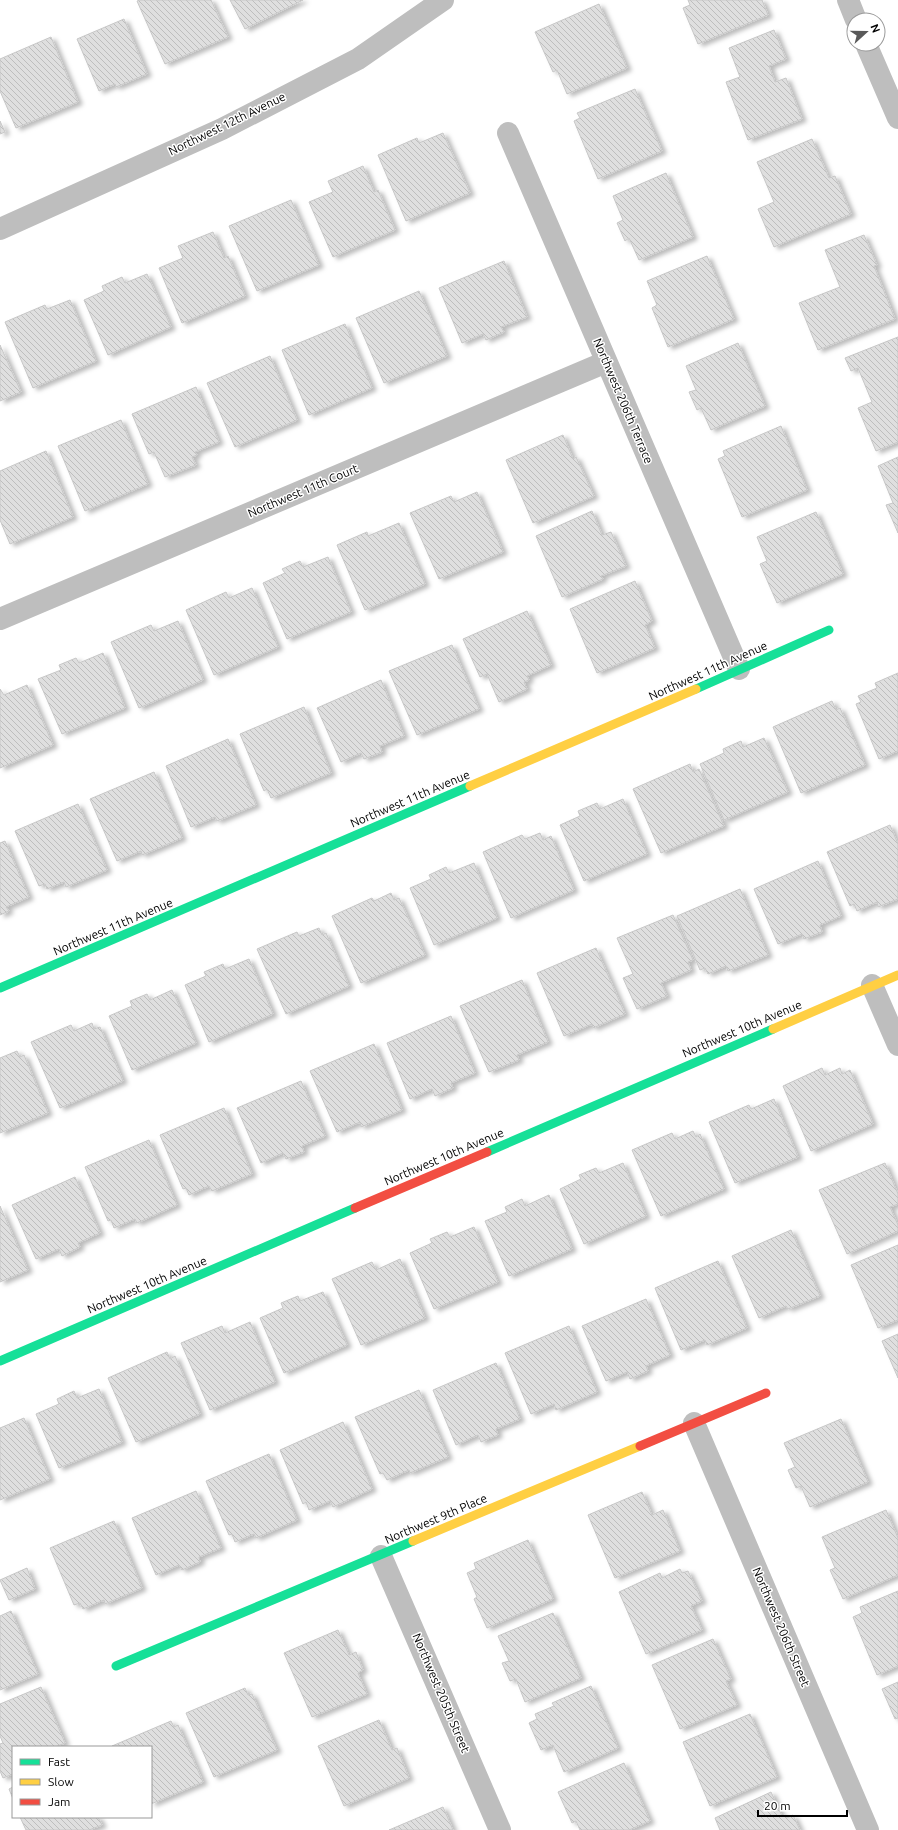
<svg xmlns="http://www.w3.org/2000/svg" width="898" height="1830" font-family="Ubuntu,sans-serif">
  <style>
    .building { fill: url(#building-back-hatch); stroke: #c7c7c7; filter: url(#shadow) }
    .lines { fill: none; stroke-linecap: round; stroke-linejoin: round }
    .street { stroke: #bebebe; stroke-width: 22 }
    .fast { stroke: #16e098; stroke-width: 9 }
    .slow { stroke: #ffcf43; stroke-width: 9 }
    .jam { stroke: #f24e42; stroke-width: 9 }
    .labels { text-anchor: middle; stroke-width: 3; stroke-linejoin: round; paint-order: stroke }
    .street-label { font-size: 12px; fill: #000; stroke: #fff }
  </style>
  <defs>
    <pattern id="building-back-hatch" width="6" height="6" patternUnits="userSpaceOnUse"><rect width="6" height="6" fill="#dfdfdf"/><path d="M-1 5l2 2M0 0l6 6M5-1l2 2" fill="none" stroke="#bebebe"/></pattern>
    <filter id="shadow"><feDropShadow dx="4.5" dy="2.5" stdDeviation="2" flood-color="#0004"/></filter>
  </defs>
  <rect width="100%" height="100%" fill="#fff"/>
  <!-- building -->
  <g class="building">
    <polygon points="140,0 211,0 228,37 165,64 137,1"/>
    <polygon points="230,0 303,0 245,29"/>
    <polygon points="688,0 762,0 768,15 698,44 683,8 690,5"/>
    <polygon points="599,4 627,68 567,94 557,70 553,72 535,32"/>
    <polygon points="124,19 147,74 116,87 115,84 99,91 77,39"/>
    <polygon points="774,30 786,59 769,66 775,82 786,78 802,119 748,140 726,82 740,77 729,48"/>
    <polygon points="51,37 78,102 16,128 0,91 0,59"/>
    <polygon points="635,89 662,151 598,179 574,121 580,118 577,113"/>
    <polygon points="0,121 5,132 0,134"/>
    <polygon points="443,133 470,193 406,221 378,155 417,138 419,143"/>
    <polygon points="812,139 829,178 835,176 851,214 774,247 758,209 774,202 757,162"/>
    <polygon points="363,166 374,192 378,190 395,230 333,257 309,202 333,192 328,181"/>
    <polygon points="666,173 693,237 639,260 629,238 625,241 617,223 623,220 613,196"/>
    <polygon points="291,200 319,265 257,291 229,226"/>
    <polygon points="213,232 224,258 228,256 245,296 182,323 159,268 183,258 178,246"/>
    <polygon points="864,235 877,265 874,266 895,319 818,350 799,303 840,287 825,250"/>
    <polygon points="707,256 734,319 668,347 652,308 657,305 647,281"/>
    <polygon points="504,261 527,317 501,327 504,332 486,340 483,334 462,343 439,288"/>
    <polygon points="147,274 171,327 108,355 84,300 104,291 102,286 122,277 125,283"/>
    <polygon points="419,291 447,356 384,383 356,318"/>
    <polygon points="70,300 96,361 33,388 5,322 45,305 47,309"/>
    <polygon points="345,324 372,388 309,415 282,350"/>
    <polygon points="898,337 898,442 876,451 858,408 872,402 858,368 851,371 845,358"/>
    <polygon points="738,343 765,406 711,430 701,408 697,410 689,392 696,390 686,366"/>
    <polygon points="0,345 21,392 0,401"/>
    <polygon points="270,356 297,420 235,447 207,383"/>
    <polygon points="196,387 219,442 195,452 197,455 192,457 196,465 165,477 154,452 149,454 132,414"/>
    <polygon points="121,420 148,484 85,511 58,446"/>
    <polygon points="781,426 807,490 742,517 718,459 725,456 723,451"/>
    <polygon points="563,435 573,459 576,457 594,496 533,523 506,460"/>
    <polygon points="46,451 73,517 10,544 0,520 0,471"/>
    <polygon points="898,457 898,533 886,505 893,503 878,466"/>
    <polygon points="477,492 503,552 439,579 410,513 451,496 454,502"/>
    <polygon points="592,511 602,535 611,532 626,566 601,576 603,579 562,597 536,536"/>
    <polygon points="816,512 843,574 777,603 760,564 767,561 757,537"/>
    <polygon points="399,523 425,584 365,610 337,545 367,532 368,536"/>
    <polygon points="328,557 351,612 287,639 263,583 285,573 282,569 300,561 303,567"/>
    <polygon points="635,581 652,621 645,625 655,648 597,673 570,609"/>
    <polygon points="252,588 278,647 214,675 186,610 226,592 229,598"/>
    <polygon points="527,611 551,665 527,676 529,680 524,682 527,689 499,702 487,674 480,677 463,639"/>
    <polygon points="178,621 203,680 139,708 111,642 151,625 154,631"/>
    <polygon points="452,645 479,709 417,735 389,671"/>
    <polygon points="103,653 125,708 62,734 38,679 61,670 59,665 76,658 79,663"/>
    <polygon points="898,673 898,751 879,759 856,704 861,702 858,696 877,688 875,683"/>
    <polygon points="381,680 404,736 380,746 382,752 364,759 361,753 341,762 317,708"/>
    <polygon points="27,685 53,745 0,768 0,689 4,695"/>
    <polygon points="832,701 836,710 840,708 865,765 801,793 773,727"/>
    <polygon points="304,707 331,773 271,798 267,789 264,791 240,734"/>
    <polygon points="764,738 788,792 724,820 700,764 724,753 723,749 741,741 743,747"/>
    <polygon points="228,739 256,805 217,821 215,817 191,827 166,766"/>
    <polygon points="690,764 693,772 699,769 724,826 661,853 633,789"/>
    <polygon points="154,772 182,838 142,855 141,851 117,861 90,799"/>
    <polygon points="623,799 647,854 584,881 560,825 580,816 578,811 597,803 600,809"/>
    <polygon points="78,804 107,870 66,887 64,882 47,889 45,884 39,886 15,831"/>
    <polygon points="890,825 898,844 898,899 878,907 877,902 857,911 854,904 850,906 827,852"/>
    <polygon points="540,833 543,840 551,836 574,890 511,918 483,852 522,835 525,839"/>
    <polygon points="5,841 29,897 6,907 9,911 0,915 0,843"/>
    <polygon points="818,861 841,916 820,925 822,932 804,939 802,934 778,944 754,889"/>
    <polygon points="474,863 497,918 434,945 410,888 431,879 429,875 446,867 449,873"/>
    <polygon points="740,889 768,955 728,971 726,966 708,974 705,968 700,970 677,916"/>
    <polygon points="391,893 394,900 399,898 425,955 361,983 332,916 372,898 374,901"/>
    <polygon points="673,915 693,960 688,962 691,970 661,983 667,996 637,1009 623,978 633,974 617,938"/>
    <polygon points="319,928 322,935 326,933 349,986 286,1014 257,949 297,932 299,936"/>
    <polygon points="596,948 625,1014 593,1028 592,1024 564,1036 537,973"/>
    <polygon points="249,959 273,1014 209,1042 185,985 206,976 204,972 223,964 225,969"/>
    <polygon points="522,980 548,1042 517,1055 519,1060 489,1072 460,1006"/>
    <polygon points="172,990 196,1043 132,1070 109,1016 132,1006 130,1001 147,994 150,1000"/>
    <polygon points="451,1016 475,1073 451,1083 453,1088 435,1096 432,1089 410,1099 387,1043"/>
    <polygon points="92,1023 94,1029 100,1027 123,1081 60,1108 31,1042 71,1025 74,1031"/>
    <polygon points="374,1044 402,1110 361,1127 360,1122 337,1132 310,1071"/>
    <polygon points="17,1051 20,1057 24,1055 48,1113 0,1133 0,1058"/>
    <polygon points="822,1068 825,1075 840,1068 842,1074 850,1070 873,1124 811,1151 783,1086"/>
    <polygon points="301,1081 325,1136 302,1146 304,1152 286,1159 283,1153 261,1163 237,1108"/>
    <polygon points="774,1099 798,1157 735,1183 709,1122 749,1105 751,1109"/>
    <polygon points="224,1108 252,1174 212,1191 209,1186 189,1195 186,1188 183,1189 160,1135"/>
    <polygon points="693,1131 696,1137 700,1134 724,1189 661,1216 632,1150 672,1133 675,1139"/>
    <polygon points="149,1140 177,1205 137,1223 135,1219 114,1228 111,1220 108,1221 85,1167"/>
    <polygon points="623,1163 646,1216 584,1244 560,1189 581,1179 579,1175 596,1168 599,1173"/>
    <polygon points="885,1163 898,1194 898,1204 890,1207 898,1225 898,1231 847,1254 819,1190"/>
    <polygon points="75,1177 100,1233 78,1243 80,1247 62,1256 59,1249 36,1259 12,1205"/>
    <polygon points="549,1195 572,1249 509,1276 485,1221 507,1212 505,1207 522,1199 525,1206"/>
    <polygon points="0,1206 28,1270 0,1282"/>
    <polygon points="474,1227 498,1282 434,1309 410,1253 432,1243 430,1239 447,1232 450,1237"/>
    <polygon points="791,1230 820,1296 788,1309 786,1306 759,1318 732,1256"/>
    <polygon points="898,1245 898,1320 878,1328 851,1265"/>
    <polygon points="400,1259 425,1318 361,1345 332,1279 372,1262 376,1270"/>
    <polygon points="718,1261 747,1328 707,1345 705,1340 681,1350 655,1288"/>
    <polygon points="323,1292 347,1345 284,1373 260,1318 283,1308 281,1303 298,1296 300,1301"/>
    <polygon points="646,1299 670,1355 646,1366 648,1371 630,1379 627,1372 606,1381 582,1326"/>
    <polygon points="250,1322 275,1382 210,1410 181,1343 222,1326 225,1333"/>
    <polygon points="569,1326 597,1392 556,1410 554,1404 531,1414 505,1353"/>
    <polygon points="898,1334 898,1378 882,1341"/>
    <polygon points="167,1352 170,1359 175,1356 200,1414 136,1442 108,1378"/>
    <polygon points="496,1363 520,1419 496,1429 498,1435 481,1442 478,1435 456,1445 433,1390"/>
    <polygon points="99,1389 122,1442 59,1468 36,1414 59,1404 57,1399 74,1391 77,1398"/>
    <polygon points="419,1390 448,1457 410,1473 409,1470 387,1480 383,1473 380,1474 355,1417"/>
    <polygon points="24,1418 50,1479 0,1500 0,1428"/>
    <polygon points="841,1419 868,1482 810,1507 801,1486 796,1488 788,1470 795,1467 784,1443"/>
    <polygon points="343,1422 372,1489 333,1507 330,1501 309,1510 306,1502 303,1504 280,1450"/>
    <polygon points="269,1454 297,1520 256,1538 254,1534 235,1542 232,1534 229,1535 206,1481"/>
    <polygon points="196,1491 221,1548 199,1557 200,1562 182,1570 179,1565 156,1575 132,1518"/>
    <polygon points="642,1492 652,1515 663,1510 680,1551 615,1578 588,1515"/>
    <polygon points="886,1510 898,1538 898,1575 843,1599 830,1570 835,1568 822,1537"/>
    <polygon points="114,1521 142,1588 105,1604 104,1600 83,1609 80,1603 74,1605 50,1548"/>
    <polygon points="528,1540 553,1599 487,1628 474,1599 477,1597 467,1573 476,1569 474,1563"/>
    <polygon points="27,1568 35,1589 9,1600 0,1580"/>
    <polygon points="680,1569 682,1573 688,1571 702,1601 691,1606 702,1630 646,1654 619,1592 660,1573 662,1578"/>
    <polygon points="898,1591 898,1666 877,1675 853,1617 862,1613 860,1607"/>
    <polygon points="11,1611 38,1674 0,1690 0,1616"/>
    <polygon points="553,1613 581,1678 525,1702 516,1679 510,1681 502,1663 509,1661 498,1636"/>
    <polygon points="338,1630 349,1655 356,1652 363,1670 358,1673 367,1694 312,1717 284,1653"/>
    <polygon points="713,1639 731,1679 726,1681 737,1705 680,1729 652,1665"/>
    <polygon points="898,1682 898,1718 895,1719 882,1689"/>
    <polygon points="591,1686 618,1748 564,1772 553,1745 541,1750 529,1723 537,1719 535,1714 554,1706 552,1703"/>
    <polygon points="41,1687 65,1743 55,1747 13,1747 13,1774 3,1778 0,1771 0,1744 3,1743 0,1736 0,1704"/>
    <polygon points="245,1688 248,1695 252,1694 277,1750 214,1777 186,1713"/>
    <polygon points="750,1714 777,1777 710,1806 683,1742"/>
    <polygon points="379,1720 392,1750 397,1748 409,1778 344,1806 318,1746"/>
    <polygon points="171,1721 174,1727 178,1725 203,1782 151,1804 151,1747 112,1746"/>
    <polygon points="624,1763 650,1821 629,1830 580,1830 576,1821 572,1823 558,1792"/>
    <polygon points="13,1787 13,1799 9,1789"/>
    <polygon points="771,1792 782,1816 785,1815 787,1818 793,1815 800,1830 720,1830 715,1818"/>
    <polygon points="443,1807 453,1830 389,1830"/>
    <polygon points="20,1817 98,1817 102,1825 89,1830 26,1830"/>
  </g>
  <g class="lines">
    <!-- street -->
    <g class="street">
      <polyline points="848,0 856,20"/>
      <polyline points="866,44 898,118"/>
      <polyline points="508,133 739,669"/>
      <polyline points="0,229 222,129 358,59 443,0"/>
      <polyline points="0,619 606,362"/>
      <polyline points="872,985 898,1045"/>
      <polyline points="694,1423 868,1830"/>
      <polyline points="381,1556 500,1830"/>
    </g>
    <!-- fast -->
    <g class="fast">
      <polyline points="696,689 829,630"/>
      <polyline points="0,988 470,786"/>
      <polyline points="487,1152 773,1029"/>
      <polyline points="0,1361 355,1208"/>
      <polyline points="116,1666 413,1541"/>
    </g>
    <!-- slow -->
    <g class="slow">
      <polyline points="470,786 696,689"/>
      <polyline points="773,1029 898,975"/>
      <polyline points="413,1541 640,1446"/>
    </g>
    <!-- jam -->
    <g class="jam">
      <polyline points="355,1208 487,1152"/>
      <polyline points="640,1446 766,1393"/>
    </g>
  </g>
  <g class="labels">
    <!-- street labels -->
    <g class="street-label">
      <text transform="translate(227 124) rotate(-26)" y="4">Northwest 12th Avenue</text>
      <text transform="translate(623 401) rotate(67)" y="4">Northwest 206th Terrace</text>
      <text transform="translate(303 491) rotate(-23)" y="4">Northwest 11th Court</text>
      <text transform="translate(708 671) rotate(-24)" y="4">Northwest 11th Avenue</text>
      <text transform="translate(410 799) rotate(-23)" y="4">Northwest 11th Avenue</text>
      <text transform="translate(113 927) rotate(-23)" y="4">Northwest 11th Avenue</text>
      <text transform="translate(742 1029) rotate(-23)" y="4">Northwest 10th Avenue</text>
      <text transform="translate(444 1157) rotate(-23)" y="4">Northwest 10th Avenue</text>
      <text transform="translate(147 1285) rotate(-23)" y="4">Northwest 10th Avenue</text>
      <text transform="translate(436 1519) rotate(-23)" y="4">Northwest 9th Place</text>
      <text transform="translate(781 1627) rotate(67)" y="4">Northwest 206th Street</text>
      <text transform="translate(441 1693) rotate(67)" y="4">Northwest 205th Street</text>
    </g>
  </g>
  <!-- legend -->
  <rect x="12" y="1746" width="140" height="72" fill="#ffffff" stroke="#999999"/>
  <rect x="20" y="1759" width="20" height="6" fill="#16e098" stroke="#999999"/>
  <text x="48" y="1766" font-size="12" fill="#000000">Fast</text>
  <rect x="20" y="1779" width="20" height="6" fill="#ffcf43" stroke="#999999"/>
  <text x="48" y="1786" font-size="12" fill="#000000">Slow</text>
  <rect x="20" y="1799" width="20" height="6" fill="#f24e42" stroke="#999999"/>
  <text x="48" y="1806" font-size="12" fill="#000000">Jam</text>
  <!-- north arrow -->
  <g transform="translate(866 32) rotate(69)"><circle r="19" fill="#ffffff" stroke="#999999"/>
  <path d="M0-3L7 15L0 10L-7 15Z" fill="#595959"/>
  <text y="-6" font-size="11" font-weight="bold" text-anchor="middle" fill="#000000">N</text>
  </g>
  <!-- scale -->
  <path d="M758 1810v6h89v-6" fill="none" stroke="#000000" stroke-width="2"/>
  <text x="764" y="1810" font-size="12" fill="#000000" stroke="#ffffff" stroke-width="3" paint-order="stroke">20 m</text>
</svg>
